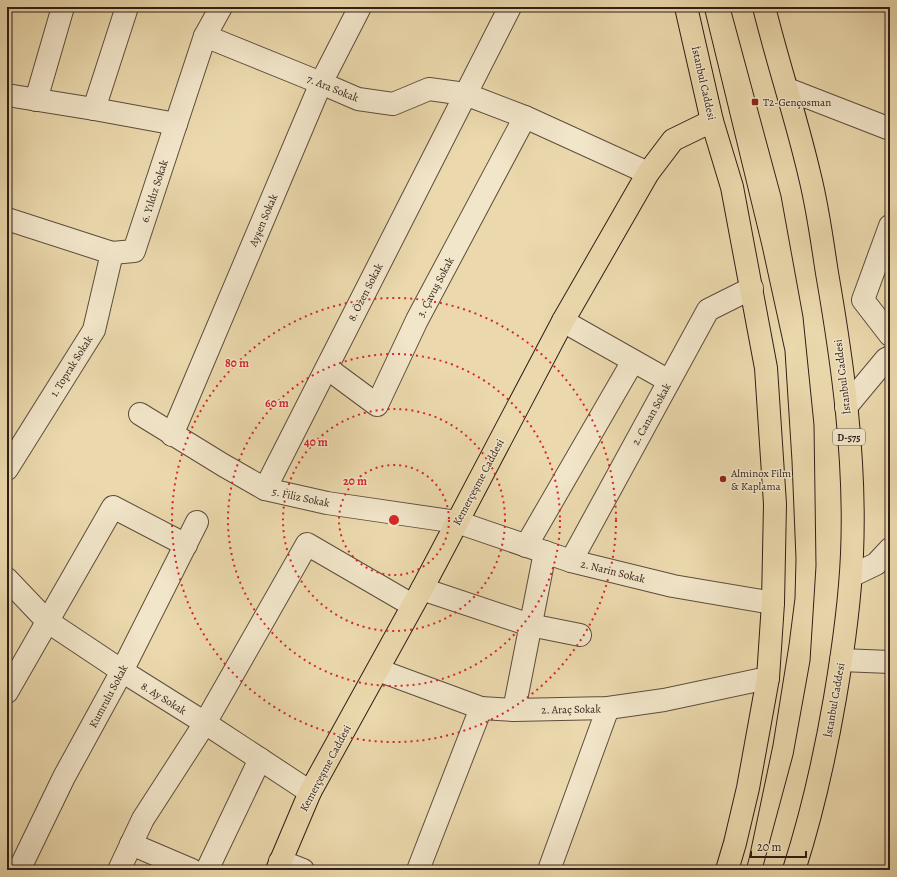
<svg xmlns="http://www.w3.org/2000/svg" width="897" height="877" font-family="Alegreya,serif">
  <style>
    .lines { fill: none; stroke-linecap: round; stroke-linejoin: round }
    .minor-casing { stroke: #5d4d3c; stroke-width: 24 }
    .major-casing { stroke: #2e1e17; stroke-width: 24 }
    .highway-casing { stroke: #2e1e17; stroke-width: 24 }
    .minor { stroke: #f2e6ca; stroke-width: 22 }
    .major { stroke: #ebd9ad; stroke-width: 22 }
    .highway { stroke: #ebd9ad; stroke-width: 22 }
    .tram { stroke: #2e1e17; stroke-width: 1 }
    .ring { fill: none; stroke: #d62828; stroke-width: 2; stroke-dasharray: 2 4 }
    .poi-dot { fill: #8f2418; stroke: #f2e6ca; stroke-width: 1.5 }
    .labels { text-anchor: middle; stroke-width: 3; stroke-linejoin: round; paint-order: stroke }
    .shield { fill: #f2e6ca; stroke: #695a4d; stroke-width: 1 }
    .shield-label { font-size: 10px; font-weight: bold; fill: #2e1e17 }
    .street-label { font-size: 11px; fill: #2e1e17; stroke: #f2e6ca }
    .poi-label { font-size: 11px; fill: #2e1e17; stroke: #f2e6ca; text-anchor: start }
    .centre { fill: #d62828; stroke: #f2e6ca; stroke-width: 2 }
    .ring-label { font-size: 12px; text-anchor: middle; font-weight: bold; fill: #d62828; stroke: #f2e6ca; stroke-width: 3; stroke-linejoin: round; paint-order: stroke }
  </style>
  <rect width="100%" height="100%" fill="#ebd9ad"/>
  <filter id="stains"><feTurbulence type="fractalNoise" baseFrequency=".005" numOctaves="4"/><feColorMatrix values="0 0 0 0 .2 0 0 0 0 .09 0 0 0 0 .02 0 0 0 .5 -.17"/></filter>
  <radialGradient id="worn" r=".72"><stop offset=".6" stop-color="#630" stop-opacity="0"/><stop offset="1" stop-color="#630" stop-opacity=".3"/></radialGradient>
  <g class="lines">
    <defs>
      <g id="minor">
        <polyline points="205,36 321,83 358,99 393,104 429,89 465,94 525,117 648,173"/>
        <polyline points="787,89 890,129"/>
        <polyline points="7,95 94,109 176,124"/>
        <polyline points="36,100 63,7"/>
        <polyline points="94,109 127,7"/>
        <polyline points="7,219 112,253 134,251 205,36 221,7"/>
        <polyline points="890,226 863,300 890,335"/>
        <polyline points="563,321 669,381"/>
        <polyline points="327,368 377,405 417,320 525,117"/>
        <polyline points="846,407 886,359 890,357"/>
        <polyline points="140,414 223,465 265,489 327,503 457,522 571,561 673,586 773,603"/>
        <polyline points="172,435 321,83 360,7"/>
        <polyline points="7,469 94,330 112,253"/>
        <polyline points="265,489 510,7"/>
        <polyline points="526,546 633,361"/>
        <polyline points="571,561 708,310 752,288"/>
        <polyline points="851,576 876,564 890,549"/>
        <polyline points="7,579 47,621 122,671 205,723 310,792"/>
        <polyline points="422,589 530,625 580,635"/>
        <polyline points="841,660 890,662"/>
        <polyline points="378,670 481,708 514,710 608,708 664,700 768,678"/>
        <polyline points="7,692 113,507 186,545"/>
        <polyline points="514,710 545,552"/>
        <polyline points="131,844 192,870"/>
        <polyline points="280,861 303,870"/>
        <polyline points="19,870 64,777 122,671 197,522"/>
        <polyline points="119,870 143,819 205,723 307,544 412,605"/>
        <polyline points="207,870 260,759"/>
        <polyline points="418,870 481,708"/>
        <polyline points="549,870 608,708"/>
      </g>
      <polyline id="major" points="277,870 310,792 422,589 563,321 648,173 673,140 712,121"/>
      <g id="highway">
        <polyline points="686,7 712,121 732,187 766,368 775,504 773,603 768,678 748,788 735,843 727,870"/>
        <path d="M764,7C778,64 797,120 810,177C818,209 822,241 827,273C843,365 856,460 852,554C850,602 843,651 835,698C825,756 812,814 794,870"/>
      </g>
    </defs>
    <!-- minor casing -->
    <use href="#minor" class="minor-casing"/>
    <!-- major casing -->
    <use href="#major" class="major-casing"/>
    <!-- highway casing -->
    <use href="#highway" class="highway-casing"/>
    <!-- minor -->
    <use href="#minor" class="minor"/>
    <!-- major -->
    <use href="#major" class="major"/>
    <!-- highway -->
    <use href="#highway" class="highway"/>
    <!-- tram -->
    <g class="tram">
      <polyline points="704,7 762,246 785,351 792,461 796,559 795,598 789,645 773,745 749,859 746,870"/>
      <polyline points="730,7 781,196 803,317 814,425 816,566 810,661 793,755 762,870"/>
    </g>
  </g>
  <!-- distance rings -->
  <g class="ring">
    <circle cx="394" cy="520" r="55"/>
    <circle cx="394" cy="520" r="111"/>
    <circle cx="394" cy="520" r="166"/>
    <circle cx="394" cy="520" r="222"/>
  </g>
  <!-- markers -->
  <g class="poi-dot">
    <rect x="751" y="98" width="8" height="8" rx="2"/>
    <circle cx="723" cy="479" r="4"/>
  </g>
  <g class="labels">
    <!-- shield labels -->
    <rect class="shield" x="833" y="429" width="32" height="16" rx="3"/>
    <g class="shield-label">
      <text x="849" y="441">D-575</text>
    </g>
    <!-- street labels -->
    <g class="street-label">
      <text transform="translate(704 83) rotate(77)" y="4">İstanbul Caddesi</text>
      <text transform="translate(333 88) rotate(22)" y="4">7. Ara Sokak</text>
      <text transform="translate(154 191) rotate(-72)" y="4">6. Yıldız Sokak</text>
      <text transform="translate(263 220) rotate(-67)" y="4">Ayşen Sokak</text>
      <text transform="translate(435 287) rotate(-62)" y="4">3. Çavuş Sokak</text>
      <text transform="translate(365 292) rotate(-63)" y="4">8. Özen Sokak</text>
      <text transform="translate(71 366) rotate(-58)" y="4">1. Toprak Sokak</text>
      <text transform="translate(842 377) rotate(-97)" y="4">İstanbul Caddesi</text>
      <text transform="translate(651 414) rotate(-61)" y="4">2. Canan Sokak</text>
      <text transform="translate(478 482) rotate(-62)" y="4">Kemerçeşme Caddesi</text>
      <text transform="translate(301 497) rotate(12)" y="4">5. Filiz Sokak</text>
      <text transform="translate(613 571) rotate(14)" y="4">2. Narin Sokak</text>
      <text transform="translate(108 696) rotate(-62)" y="4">Kumrulu Sokak</text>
      <text transform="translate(164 698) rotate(32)" y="4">8. Ay Sokak</text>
      <text transform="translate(834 700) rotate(-80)" y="4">İstanbul Caddesi</text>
      <text transform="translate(571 709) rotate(-1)" y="4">2. Araç Sokak</text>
      <text transform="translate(325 768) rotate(-62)" y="4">Kemerçeşme Caddesi</text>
    </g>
    <!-- poi labels -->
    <g class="poi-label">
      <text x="763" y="106">T2-Gençosman</text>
      <text x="731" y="477">Alminox Film<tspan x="731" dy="13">&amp; Kaplama</tspan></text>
    </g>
  </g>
  <circle cx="394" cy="520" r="6" class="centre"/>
  <g class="ring-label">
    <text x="237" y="367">80 m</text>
    <text x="277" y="407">60 m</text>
    <text x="316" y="446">40 m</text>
    <text x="355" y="485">20 m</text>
  </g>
  <!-- margin -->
  <rect width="897" height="877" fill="none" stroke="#ebd9ad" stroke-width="24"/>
  <rect x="8" y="8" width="881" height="861" fill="none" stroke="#2e1e17" stroke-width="2"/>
  <rect x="12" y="12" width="873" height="853" fill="none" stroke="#2e1e17"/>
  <!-- scale -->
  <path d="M751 851v6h55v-6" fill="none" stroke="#2e1e17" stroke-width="2"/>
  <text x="757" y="851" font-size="12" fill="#2e1e17" stroke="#f2e6ca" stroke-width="3" paint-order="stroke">20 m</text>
  <rect width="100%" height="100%" filter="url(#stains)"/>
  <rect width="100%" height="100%" fill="url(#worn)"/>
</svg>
